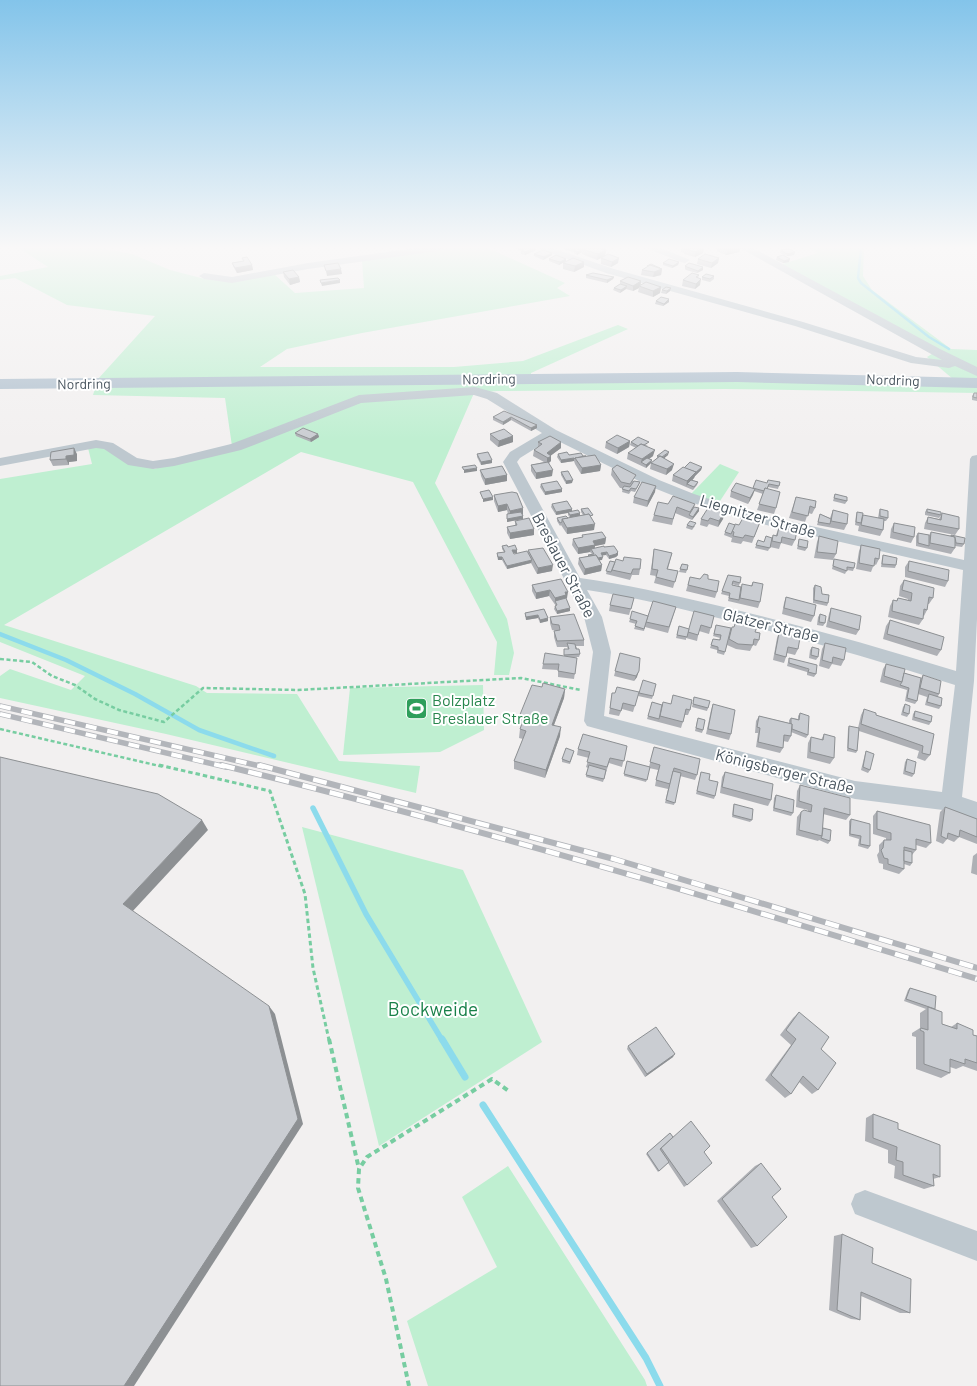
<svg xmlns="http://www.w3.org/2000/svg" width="977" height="1386" font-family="Barlow,sans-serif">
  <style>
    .green { fill: #bfefd1 }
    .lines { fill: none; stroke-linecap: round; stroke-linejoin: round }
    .stream-far3 { stroke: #8cdbec; stroke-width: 2.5 }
    .stream-far2 { stroke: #8cdbec; stroke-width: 4.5 }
    .stream-far1 { stroke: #8cdbec; stroke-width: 5.5 }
    .stream { stroke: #8cdbec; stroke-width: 7 }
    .path-far2 { stroke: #77cda1; stroke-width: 2.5; stroke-dasharray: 4 2.5; stroke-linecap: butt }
    .path-far1 { stroke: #77cda1; stroke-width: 3; stroke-dasharray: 4.5 3; stroke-linecap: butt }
    .path { stroke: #77cda1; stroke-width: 4; stroke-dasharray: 5.5 4; stroke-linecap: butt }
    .minor { fill: #bec8cf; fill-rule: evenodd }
    .major { fill: #b0c0ce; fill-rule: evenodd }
    .rail-far1-casing { stroke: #b2b5ba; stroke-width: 5.5 }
    .rail-casing { stroke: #b2b5ba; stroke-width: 6 }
    .rail-far1 { stroke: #fff; stroke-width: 4; stroke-dasharray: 11; stroke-linecap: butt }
    .rail { stroke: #fff; stroke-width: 4.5; stroke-dasharray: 14; stroke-linecap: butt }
    .wall { fill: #aeb0b5 }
    .shaded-wall { fill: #8d9093 }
    .building { fill: #cacdd2; stroke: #8d9093 }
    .labels { text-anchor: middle; stroke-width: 4; stroke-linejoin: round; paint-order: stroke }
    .far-street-label { font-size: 14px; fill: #48545e; stroke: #fff }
    .street-label { font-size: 16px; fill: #48545e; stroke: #fff }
    .leisure-label { font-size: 16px; fill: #27864d; stroke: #fff; text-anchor: start }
    .near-park-label { font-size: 19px; fill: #188049; stroke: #fff }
  </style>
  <rect width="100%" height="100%" fill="#f2f0f0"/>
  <!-- green -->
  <g class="green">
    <polygon points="19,248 100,248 132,254 170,270 205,279 231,282 274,274 295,293 364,288 362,260 450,248 488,248 565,283 557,288 570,296 362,333 287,349 260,367 454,367 523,361 618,325 628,329 531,373 531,381 816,381 960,385 927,357 935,352 776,266 818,253 809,248 864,248 863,276 872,290 951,349 977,350 977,393 725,389 497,391 474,393 435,483 507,619 514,653 509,675 494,675 497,642 413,482 301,452 4,625 196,686 207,693 297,694 339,761 420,766 416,793 166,734 0,698 0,676 10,669 71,690 85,676 0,642 0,479 92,464 88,448 95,446 107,448 154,469 232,446 225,398 93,395 98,379 155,316 67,305 15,278 0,280 0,276 48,267"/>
    <polygon points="720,464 739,472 718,504 691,494"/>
    <polygon points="483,685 484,730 440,752 343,755 350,688"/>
    <polygon points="302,827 463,870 542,1042 379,1146"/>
    <polygon points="508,1166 645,1380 647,1386 428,1386 407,1321 497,1267 462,1197"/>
  </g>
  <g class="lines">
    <!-- stream-far3 -->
    <polyline class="stream-far3" points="861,248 858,278 861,283 929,337 949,349"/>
    <!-- stream-far2 -->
    <polyline class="stream-far2" points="0,634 66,660 135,694 199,730 274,756"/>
    <!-- stream-far1 -->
    <polyline class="stream-far1" points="313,808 366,914 442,1040"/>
    <!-- stream -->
    <g class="stream">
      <polyline points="442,1039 465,1077"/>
      <polyline points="483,1105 646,1358 660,1386"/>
    </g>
    <!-- path-far2 -->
    <g class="path-far2">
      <polyline points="0,659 32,662 52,676 75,685 95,699 119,710 164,722 203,688 298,690 521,678 581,690"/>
      <polyline points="0,729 164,767"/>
    </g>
    <!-- path-far1 -->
    <polyline class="path-far1" points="159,765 270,791 305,894 313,968 329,1040"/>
    <!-- path -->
    <g class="path">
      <polyline points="329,1039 359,1169"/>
      <polyline points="409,1386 386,1279 358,1188 359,1169 367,1157 492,1079 510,1092"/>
    </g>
    <!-- minor -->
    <g class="minor">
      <polygon points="416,248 443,248 438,251 308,269 232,283 204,279 199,276 204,273 232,277 308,263"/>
      <polygon points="537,248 552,248 614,269 803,322 916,357 942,360 740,248 753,248 940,349 977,367 977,376 955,366 949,368 911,363 795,326 606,273"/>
      <polygon points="646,248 661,248 690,260 685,263 681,262"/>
      <path d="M475,387L497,393L556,430L659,480L694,494L753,513L964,560L970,459L972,456L977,455V619L974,681L962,797L977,802V820L951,811L855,799L587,726L584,721L593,652L584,617L503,462L510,452L542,433L487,399L474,395L361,403L241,450L174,466L153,469L128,465L104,449L96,448L0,466V458L96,440L113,443L137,458L153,461L174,458L231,444L359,395ZM552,438L649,486L684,500L745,520L963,570L956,671C875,646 794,623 711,604C667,594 625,584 580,578L517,462L520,458ZM587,590C629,596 669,606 710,616C793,636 874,659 955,685L942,792L855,781L604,716L611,652L602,617Z"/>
      <polygon points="865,1190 977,1231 977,1261 855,1214 851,1204 855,1194"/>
    </g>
    <!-- major -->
    <polygon class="major" points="737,372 977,378 977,388 737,382 0,389 0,379"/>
    <defs>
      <g id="rail-far1">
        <polyline points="0,706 264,767"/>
        <polyline points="0,714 226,767"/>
      </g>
      <g id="rail">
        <path d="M221,765C476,827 727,902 977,979"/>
        <polyline points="259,765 614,859 977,968"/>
      </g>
    </defs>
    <!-- rail-far1 casing -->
    <use href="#rail-far1" class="rail-far1-casing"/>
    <!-- rail casing -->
    <use href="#rail" class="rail-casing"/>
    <!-- rail-far1 -->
    <use href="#rail-far1" class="rail-far1"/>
    <!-- rail -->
    <use href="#rail" class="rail"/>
  </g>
  <!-- wall -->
  <g class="wall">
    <polygon points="518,248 536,248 536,250 525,255 521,254 521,251 518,250"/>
    <polygon points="565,248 582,248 582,252 577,255 574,253 574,252 565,250"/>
    <polygon points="681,248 704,248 703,253 695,257 684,254 684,253 681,252"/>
    <polygon points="718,248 740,248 739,252 726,255 717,251"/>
    <polygon points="582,249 606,250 605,256 597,260 582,254"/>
    <polygon points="781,250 795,252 794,255 787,256 780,253"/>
    <polygon points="534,254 552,255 543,260 534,256"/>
    <polygon points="777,257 789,262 783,263 776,260"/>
    <polygon points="242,258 252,265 253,270 237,273 234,268 232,263 243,261"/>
    <polygon points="601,258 618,263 611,267 601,264"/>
    <polygon points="719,258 718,263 711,268 697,264 698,259"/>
    <polygon points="549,259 566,259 566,261 559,265 549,261"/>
    <polygon points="679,262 678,265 672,268 663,265 663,263"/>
    <polygon points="563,263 584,267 574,272 563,269"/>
    <polygon points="647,266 662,269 661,275 653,277 641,275 642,270 647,267"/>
    <polygon points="685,266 703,267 703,270 697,273 686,270 685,269"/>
    <polygon points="283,272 299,277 300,282 290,285 284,277"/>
    <polygon points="586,275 614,277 613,279 607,283 586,278"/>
    <polygon points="699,275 698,278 700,285 695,289 682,286 683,280"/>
    <polygon points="714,276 714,279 710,282 702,280 702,277"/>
    <polygon points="620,281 641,281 641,285 661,287 660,293 653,297 638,292 639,288 633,291 626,289 620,293 613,290 614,288 620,284"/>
    <polygon points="662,290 670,291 666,294 661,293"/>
    <polygon points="669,299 669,302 663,306 655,304 656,301"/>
    <polygon points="974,393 977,393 977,401 972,400 972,396"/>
    <polygon points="504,411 537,425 537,428 531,431 511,420 503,425 493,420 493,417"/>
    <polygon points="295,433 318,434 319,437 311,442 296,436"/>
    <polygon points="490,434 513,436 513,442 498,447 490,440"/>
    <polygon points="630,441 629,447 617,454 605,448 606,442"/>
    <polygon points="538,442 561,448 551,455 551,461 549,463 552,476 536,479 531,471 531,465 544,462 533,456 534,450 538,447"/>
    <polygon points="631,442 648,445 646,446 653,456 649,459 652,460 651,463 646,468 627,459 628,453 636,448 630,445"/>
    <polygon points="77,454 77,461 69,462 69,465 53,466 50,460"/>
    <polygon points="477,454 492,463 481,465 477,457"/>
    <polygon points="558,454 583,456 601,465 600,471 581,474 575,464 574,461 561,463 557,457"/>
    <polygon points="668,455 664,458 672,470 666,475 650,469 651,463 657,458 657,456"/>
    <polygon points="702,467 701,470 695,476 694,478 692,480 698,482 697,485 693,490 672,481 673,475 684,468"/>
    <polygon points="612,469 634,481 640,482 639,485 635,492 631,491 629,494 622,492 623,488 620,488 611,475"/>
    <polygon points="480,470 507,475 507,481 485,485 481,476"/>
    <polygon points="561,472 572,483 566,484 561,475"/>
    <polygon points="780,482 778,489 768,487 767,489 776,508 774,514 757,510 763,494 754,491 748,504 730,497 731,491 753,488 767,483"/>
    <polygon points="541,484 562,492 545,495 540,487"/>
    <polygon points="655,492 647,507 633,503 634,497"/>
    <polygon points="835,494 847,501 845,504 833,501"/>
    <polygon points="494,495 523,514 523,519 507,522 508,514 507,510 498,512 494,501"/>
    <polygon points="796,497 815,508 812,514 808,513 805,522 789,518"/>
    <polygon points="552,504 572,509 572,511 580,516 583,515 581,512 581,509 592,518 591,518 594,530 567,534 561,525 560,526 557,521 557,518 570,518 568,515 568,513 556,515 551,507"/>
    <polygon points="668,504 695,504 694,507 699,511 692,520 675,513 672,525 652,521 654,515"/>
    <polygon points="880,509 888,518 886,521 884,521 883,530 880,536 858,531 859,526 855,525 856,515 857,512 862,517 878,518 879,512"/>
    <polygon points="927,509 941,515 939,518 925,515 925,512"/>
    <polygon points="833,510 847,524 844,530 817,525 820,514 830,518"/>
    <polygon points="724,513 723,519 718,527 709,524 707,527 700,525 701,519"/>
    <polygon points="942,513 959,529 955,535 924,529 925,523 928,517 939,519"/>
    <polygon points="515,521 534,535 510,539 507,533 507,527 515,526"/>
    <polygon points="760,522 752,543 743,541 741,544 731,542 732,538 724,535 725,532 735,525 739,525"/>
    <polygon points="894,523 914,537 911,543 890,538 891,529"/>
    <polygon points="687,525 695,526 692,530 686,528"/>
    <polygon points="779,527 795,540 792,546 781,543 779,549 770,547 768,551 755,548 758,540 764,542 776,535"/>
    <polygon points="931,532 951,536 951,535 964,544 962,547 955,546 955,548 951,554 916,546 916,536 918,533 929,535"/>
    <polygon points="582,535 606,538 605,544 595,546 595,548 604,547 618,552 618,555 616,557 609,559 606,555 602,555 602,560 599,560 602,565 601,571 584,575 578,564 579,558 588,556 588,555 592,554 590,552 578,554 572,545 573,539 582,537"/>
    <polygon points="819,536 836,554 833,560 814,558 817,542"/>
    <polygon points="799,539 807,548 805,551 797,549"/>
    <polygon points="861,545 879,559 876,565 874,564 871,572 856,569 859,551"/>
    <polygon points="502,546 508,547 517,550 517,553 514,553 514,554 528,553 528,550 552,571 537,574 531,563 507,569 502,560 498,560 497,556 497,553 504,552 502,549"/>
    <polygon points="654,549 672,553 668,569 678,571 673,588 654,583 656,576 650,575"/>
    <polygon points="883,555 896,565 895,568 881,567 882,558"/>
    <polygon points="834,559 854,568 853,571 847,570 845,574 832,569"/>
    <polygon points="610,561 640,569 639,575 632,575 630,580 606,574"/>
    <polygon points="909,561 948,581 945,587 905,577 905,567"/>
    <polygon points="682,564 688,565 686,573 679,572"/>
    <polygon points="728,575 741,577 739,586 732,584 732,585 741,587 751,586 753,582 760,602 758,608 728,601 729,596 721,594"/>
    <polygon points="690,577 700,579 708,579 717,592 715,598 686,591"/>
    <polygon points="561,579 567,598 566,598 570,611 557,614 554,609 555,606 556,606 549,596 536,599 532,591 532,585"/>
    <polygon points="904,580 933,598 929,604 928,604 927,610 924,616 923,615 923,619 919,625 888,617 890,606 893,600 896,601 898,598 908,600 908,599 899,596 900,586"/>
    <polygon points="815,585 822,594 828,603 827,606 813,603 813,588"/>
    <polygon points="786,597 814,616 811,622 782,614 784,603"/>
    <polygon points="634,598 629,615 609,611 610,605"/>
    <polygon points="676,607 668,633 645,627 644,631 634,629 636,624 629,622 630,619 648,616"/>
    <polygon points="831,608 859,630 856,635 826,627 829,614"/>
    <polygon points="544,609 548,618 548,621 540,623 538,618 526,620 525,616 525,613"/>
    <polygon points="820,614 825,623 823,626 817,625 818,617"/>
    <polygon points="714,616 709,634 699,631 697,641 686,638 686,640 676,638 679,626 689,629"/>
    <polygon points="550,617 584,640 584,646 576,646 580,654 579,657 572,657 577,658 574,679 558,677 558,670 542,669 543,664 564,656 564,649 568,649 567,647 557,647 554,637 554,631 556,631 552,630 550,623"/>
    <polygon points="890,620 941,650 937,656 883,639 886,626"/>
    <polygon points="736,621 755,632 759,640 756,646 753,645 750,651 736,649 727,645 724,655 717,653 717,650 710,648 713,639 719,640 720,638 713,636 716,625 731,628 734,627"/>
    <polygon points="779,633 798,649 795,655 787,653 786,657 784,663 773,660 777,638"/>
    <polygon points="825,643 844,660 841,666 832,664 829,669 819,666 822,649"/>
    <polygon points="812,647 818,657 816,660 809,658 810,650"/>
    <polygon points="620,653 637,677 634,681 614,676"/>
    <polygon points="789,658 816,674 814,677 807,675 807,672 787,666"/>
    <polygon points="886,664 904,673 921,678 923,675 939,694 938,696 941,706 939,709 925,705 927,697 918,694 917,701 915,704 905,701 907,690 880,682 883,669"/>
    <polygon points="656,684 652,699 638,696 639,693"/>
    <polygon points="542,687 565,689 564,698 554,725 560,736 545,778 514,769 514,761 523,739 519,738 520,729 521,726 519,725 519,717"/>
    <polygon points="639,692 633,712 622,709 619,716 609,714 612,693 615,693"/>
    <polygon points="673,695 690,710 688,715 685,715 681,728 647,719 652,702 662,705 671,704"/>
    <polygon points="694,697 708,708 707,711 692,707"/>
    <polygon points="713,704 731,734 729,740 706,734 711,710"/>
    <polygon points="905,704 909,714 907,717 901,715 903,707"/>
    <polygon points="864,709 876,715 934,734 930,755 925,761 917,758 919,751 859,731 857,751 856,753 847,751 848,729 849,726 858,728 861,715"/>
    <polygon points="915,711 931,722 929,725 912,720 913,714"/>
    <polygon points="800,713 808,735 806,738 791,732 791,736 788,742 783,741 783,748 780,753 756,747 758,733 755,733 756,721 759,716 789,723 789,720 791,718 798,719 798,716"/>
    <polygon points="697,721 703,730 702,733 695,731"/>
    <polygon points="824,734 834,758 830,764 807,758 808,743 811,737 821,740"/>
    <polygon points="627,746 622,767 609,763 603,782 586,777 588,768 586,767 589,758 577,755 578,749"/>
    <polygon points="654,747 697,775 695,780 680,776 674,805 665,803 668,789 655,786 658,770 649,768 646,782 624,776 627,761 649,767"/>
    <polygon points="574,751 570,764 562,762 562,759"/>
    <polygon points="866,751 870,770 868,773 861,770 865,754"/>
    <polygon points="907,759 914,774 912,777 903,774 905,762"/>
    <polygon points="701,772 709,780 715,796 714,799 696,794"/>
    <polygon points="725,772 771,800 768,806 720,793 722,777"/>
    <polygon points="800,785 850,815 846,820 823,814 823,828 830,841 828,844 819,840 818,841 796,835 797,817 801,812 808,811 808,810 796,807 797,791"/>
    <polygon points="776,795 793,813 791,816 773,811 774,798"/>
    <polygon points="734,804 752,820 750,822 732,817 733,807"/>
    <polygon points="945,807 977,819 977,844 959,837 954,842 947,839 943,844 936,841 940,812"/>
    <polygon points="877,811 931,843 926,848 916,845 916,850 912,855 912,863 910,866 904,864 904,869 899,874 883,869 883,864 879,863 877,855 879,852 879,845 884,840 886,840 886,838 873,834 873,816"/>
    <polygon points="851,819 870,846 868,849 858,846 859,839 849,836 849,821"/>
    <polygon points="977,853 977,875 971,873 973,856"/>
    <polygon points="910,988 936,996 934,1009 942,1024 951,1027 957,1023 973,1035 977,1036 977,1071 963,1066 956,1069 950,1067 950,1073 941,1078 916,1069 916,1037 912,1036 912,1033 920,1028 920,1013 926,1009 904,1001 908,990"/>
    <polygon points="799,1012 821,1049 818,1090 812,1094 799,1082 791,1094 785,1098 765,1080 791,1045 780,1035 793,1018"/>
    <polygon points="628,1046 673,1057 645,1077 627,1049"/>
    <polygon points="873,1114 898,1129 940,1177 933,1179 934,1186 924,1189 894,1178 895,1166 888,1163 888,1150 865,1141 866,1118"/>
    <polygon points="670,1133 673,1137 704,1152 687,1185 684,1187 668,1163 658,1172 646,1154"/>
    <polygon points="761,1163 772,1197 757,1246 751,1248 717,1201 755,1166"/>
    <polygon points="842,1234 872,1263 910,1313 900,1313 861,1296 860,1320 851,1319 829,1310 834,1236"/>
  </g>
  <!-- shaded-wall -->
  <g class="shaded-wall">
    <polygon points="536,248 536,250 525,255 525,252"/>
    <polygon points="704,248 703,253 695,257 696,252"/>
    <polygon points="735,248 740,248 739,252 726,255 728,250"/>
    <polygon points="582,250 582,252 577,255 577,252"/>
    <polygon points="606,250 605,256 597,260 598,254"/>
    <polygon points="795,252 794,255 787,256 787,254"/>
    <polygon points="552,253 552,255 543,260 544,257"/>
    <polygon points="619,258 618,263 611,267 612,262"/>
    <polygon points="719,258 718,263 711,268 712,263"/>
    <polygon points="566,259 566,261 559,265 560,262"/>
    <polygon points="790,259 789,262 783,263 784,261"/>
    <polygon points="584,262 584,267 574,272 575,266"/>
    <polygon points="679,262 678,265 672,268 673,266"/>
    <polygon points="252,265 253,270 237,273 235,268"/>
    <polygon points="703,267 703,270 697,273 698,271"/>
    <polygon points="660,268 660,270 662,269 661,275 653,277 654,272"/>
    <polygon points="341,269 342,274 327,276 326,271"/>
    <polygon points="299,277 300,282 290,285 289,279"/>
    <polygon points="614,277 613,279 607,283 607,280"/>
    <polygon points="701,279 700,285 695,289 696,284"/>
    <polygon points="340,280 340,283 322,286 321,283"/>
    <polygon points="641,281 640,286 639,286 639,288 633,291 633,286"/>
    <polygon points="627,286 626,289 620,293 621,290"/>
    <polygon points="661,287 660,293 653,297 653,291"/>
    <polygon points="671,288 670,291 666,294 667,291"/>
    <polygon points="669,299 669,302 663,306 664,304"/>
    <polygon points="511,417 511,420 503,425 503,422"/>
    <polygon points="537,425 537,428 531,431 531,428"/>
    <polygon points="318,434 319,437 311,442 310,439"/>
    <polygon points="513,436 513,442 498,447 499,441"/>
    <polygon points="630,441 629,447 617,454 618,448"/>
    <polygon points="561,442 561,448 549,457 551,456 551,461 547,464 547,453"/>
    <polygon points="74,448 77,454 77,461 69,462 69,465 66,459 66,456"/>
    <polygon points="655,450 653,456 643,463 641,462 642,459"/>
    <polygon points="669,452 668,455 661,461 662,458"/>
    <polygon points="574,458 574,461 561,463 561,460"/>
    <polygon points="492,460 492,463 481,465 481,462"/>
    <polygon points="652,460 651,463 646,468 646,465"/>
    <polygon points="674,464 672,470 666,475 667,469"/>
    <polygon points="601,465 600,471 581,474 582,468"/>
    <polygon points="702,467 701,470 695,476 694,478 688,485 687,484 686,487 687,481"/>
    <polygon points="477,468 477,471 464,473 464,470"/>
    <polygon points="553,470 552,476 536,479 536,473"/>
    <polygon points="507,475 507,481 485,485 485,479"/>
    <polygon points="573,480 572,483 566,484 566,481"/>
    <polygon points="656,486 655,492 647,507 648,501"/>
    <polygon points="562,489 562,492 545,495 545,492"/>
    <polygon points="755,489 753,495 748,504 750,498"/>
    <polygon points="493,497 493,500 483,502 483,499"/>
    <polygon points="507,504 507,510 498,512 498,506"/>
    <polygon points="523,508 523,514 510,517 510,511"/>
    <polygon points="699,508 699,511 692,520 693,517"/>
    <polygon points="572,509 572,512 556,515 556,512"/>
    <polygon points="580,513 580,516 570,518 570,515"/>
    <polygon points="724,513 723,519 718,527 719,521"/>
    <polygon points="523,516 523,519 507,522 507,519"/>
    <polygon points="595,524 594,530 567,534 567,528"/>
    <polygon points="534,529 534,535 510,539 510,533"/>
    <polygon points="606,538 605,544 595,546 594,551 591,549 590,552 578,554 578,548 593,541"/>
    <rect x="512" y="550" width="5" height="3"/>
    <polygon points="607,552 606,555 600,556 601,553"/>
    <polygon points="618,552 618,555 616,557 609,559 609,556"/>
    <rect x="498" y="557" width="4" height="3"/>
    <polygon points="603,557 602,560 595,561 595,558"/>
    <polygon points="532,560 531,563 507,569 507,566"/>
    <polygon points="553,565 552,571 537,574 538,568"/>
    <polygon points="602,565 601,571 584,575 585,569"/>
    <polygon points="550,590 549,596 536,599 536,593"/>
    <polygon points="565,592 568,592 567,598 555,601 555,598"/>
    <polygon points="570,608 570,611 557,614 557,611"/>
    <polygon points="538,615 538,618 526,620 526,617"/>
    <polygon points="548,618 548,621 540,623 540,620"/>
    <polygon points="639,671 637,677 634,681 636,676"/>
    <polygon points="565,689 564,698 551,733 552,725"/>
    <polygon points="561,727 560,736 545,778 546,770"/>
    <polygon points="202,820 208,830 131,913 123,904"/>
    <polygon points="269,1006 275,1014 303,1124 134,1386 124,1386"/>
    <polygon points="675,1054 673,1057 645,1077 647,1074"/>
  </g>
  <!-- building -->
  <g class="building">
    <polygon points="520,248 535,248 525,252 521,251 524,250"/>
    <polygon points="569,248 579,248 578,249 582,250 577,252 574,251 576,250"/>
    <polygon points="584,248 599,248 606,250 598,254 582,249"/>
    <polygon points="686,248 703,248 696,252 685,249"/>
    <polygon points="724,248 735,248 728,250"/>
    <polygon points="789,249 795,252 787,254 781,250"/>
    <polygon points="543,250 552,253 544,257 534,254"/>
    <polygon points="608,254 619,258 612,262 601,258"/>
    <polygon points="705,254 719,258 712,263 698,259"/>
    <polygon points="556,255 566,259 560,262 549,259"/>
    <polygon points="783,255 790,259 784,261 777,257"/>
    <polygon points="247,257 252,265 235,268 232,263 244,261 242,258"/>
    <polygon points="573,258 584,262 575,266 563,263"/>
    <polygon points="669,259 679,262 673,266 663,263"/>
    <polygon points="338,263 341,269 326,271 324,265"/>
    <polygon points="689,263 703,267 698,271 687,267 685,266"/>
    <polygon points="651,264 660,268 659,268 650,265 647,266"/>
    <polygon points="650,265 662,269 654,272 642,270"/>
    <polygon points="293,270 299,277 289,279 283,272"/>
    <polygon points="593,273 614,277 607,280 586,275"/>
    <polygon points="692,273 699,275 696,277 701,279 696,284 683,280"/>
    <polygon points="706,274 714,276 710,279 702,277"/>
    <polygon points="628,277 641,281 633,286 620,281"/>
    <polygon points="338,278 340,280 321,283 320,280"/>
    <polygon points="646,282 661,287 653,291 639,286"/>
    <polygon points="620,284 627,286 621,290 614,288"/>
    <polygon points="666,287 671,288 667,291 662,290"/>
    <polygon points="661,297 669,299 664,304 656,301"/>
    <polygon points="974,393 977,393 977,398 973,397"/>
    <polygon points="504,411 537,425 531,428 511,417 503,422 493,417"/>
    <polygon points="303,428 318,434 310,439 295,433"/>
    <polygon points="504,429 513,436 499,441 490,434"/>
    <polygon points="617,435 630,441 618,448 606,442"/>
    <polygon points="550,436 561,442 547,453 551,456 548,458 534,450 542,444 538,442"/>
    <polygon points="638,437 649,442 644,445 641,444 638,446 631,442"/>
    <polygon points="641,444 655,450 642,459 628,453"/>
    <polygon points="74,448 74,455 66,456 66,459 50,460 51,452"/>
    <polygon points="665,450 669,452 662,457 660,456 657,456"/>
    <polygon points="488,452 492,460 481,462 477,454"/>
    <polygon points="567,452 569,455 581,453 583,456 586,456 575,458 575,459 574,458 561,460 558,454"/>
    <polygon points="595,455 601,465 582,468 575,458"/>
    <polygon points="660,456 674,464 667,469 651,463"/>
    <polygon points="647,458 652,460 646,465 641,462"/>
    <polygon points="548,462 553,470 536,473 531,465"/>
    <polygon points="690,462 702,467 695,473 696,472 684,468"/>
    <polygon points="475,465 477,468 464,470 462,467"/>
    <polygon points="617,465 636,475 630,484 621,482 612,469"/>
    <polygon points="502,466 507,475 485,479 480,470"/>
    <polygon points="683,467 696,472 687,481 673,475"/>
    <polygon points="568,471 573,480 566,481 561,472"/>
    <polygon points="691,480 698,482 694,487 687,484"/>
    <polygon points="756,480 767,483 768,480 780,482 779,486 769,484 767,489 765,488 764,491 753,488"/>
    <polygon points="557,481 562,489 545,492 541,484"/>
    <polygon points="634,481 640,482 636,489 631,488 629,491 622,489 624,486 630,487"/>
    <polygon points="642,482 656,486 648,501 634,497"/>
    <polygon points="736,483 755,489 750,498 731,491"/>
    <polygon points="765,488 780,492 776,508 759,504"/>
    <polygon points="489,490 493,497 483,499 480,492"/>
    <polygon points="512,492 517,493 523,508 510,511 507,504 498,506 494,495"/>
    <polygon points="835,494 847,497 847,501 834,498"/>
    <polygon points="673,496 695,504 690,512 677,507 673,519 654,515 658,502 668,504"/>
    <polygon points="796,497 816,501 815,508 810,506 808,516 792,512"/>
    <polygon points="567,501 572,509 556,512 552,504"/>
    <polygon points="694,507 699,508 693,517 689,515"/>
    <polygon points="588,508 593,515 590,516 589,514 585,515 581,509"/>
    <polygon points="708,508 724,513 719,521 710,518 708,521 701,519"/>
    <polygon points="880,509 888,511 888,518 880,516"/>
    <polygon points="927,509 941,512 941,515 927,512"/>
    <polygon points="578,510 580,513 570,515 568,512"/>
    <polygon points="833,510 848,514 847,524 831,521"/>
    <polygon points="521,512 523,516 507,519 507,514"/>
    <polygon points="857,512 863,513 861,523 856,522"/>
    <polygon points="942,513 959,517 959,529 927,523 928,517 941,520"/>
    <polygon points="589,514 595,524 567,528 562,519"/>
    <polygon points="820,514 831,519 830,524 818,522"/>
    <polygon points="863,515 884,519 883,530 861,525"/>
    <polygon points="566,516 568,518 562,519 562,522 560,523 557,518"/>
    <polygon points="529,518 534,529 510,533 507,527 517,525 515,521"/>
    <polygon points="743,518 760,522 754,537 745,535 743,538 733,536 734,532 732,531 735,524 739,525"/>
    <polygon points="690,521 696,523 693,527 687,525"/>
    <polygon points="729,523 735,525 731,534 725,532"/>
    <polygon points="894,523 915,527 914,537 893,532"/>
    <polygon points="779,527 797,531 795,540 782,537 781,543 772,541 773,535 777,536"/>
    <polygon points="602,532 606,538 593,541 595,545 578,548 573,539 583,537 582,535"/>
    <polygon points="931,532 955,537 955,548 930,543"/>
    <polygon points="918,533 929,535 929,546 918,543"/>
    <polygon points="951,535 965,538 964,544 956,543 955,537 951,536"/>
    <polygon points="766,536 772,538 770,548 756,545 758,540 764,542"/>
    <polygon points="819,536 838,541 836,554 817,552"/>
    <polygon points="799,539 808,541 807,548 798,546"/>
    <polygon points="507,545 508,547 515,545 517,550 512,550 514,554 527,551 532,560 507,566 502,557 498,557 497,553 505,552 502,546"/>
    <polygon points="861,545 880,549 879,559 875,558 874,566 859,563"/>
    <polygon points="604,546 604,547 614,546 618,552 616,554 609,556 607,552 601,553 603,557 598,558 596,555 589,556 588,555 594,554 591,549"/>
    <polygon points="543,548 553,565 538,568 528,550"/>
    <polygon points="654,549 672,553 667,569 678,571 675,582 656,577 658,570 652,569"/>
    <polygon points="596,555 602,565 585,569 579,558"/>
    <polygon points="883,555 897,558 896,565 882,564"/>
    <polygon points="624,557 641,559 640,569 633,569 631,574 612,570 616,559 623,561"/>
    <polygon points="834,559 855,563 854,568 847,567 847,571 833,566"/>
    <polygon points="610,561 615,562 611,572 606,571"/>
    <polygon points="909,561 949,570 948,581 908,571"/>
    <polygon points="682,564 688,565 687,570 680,569"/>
    <polygon points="704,574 708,575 708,579 719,581 717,592 688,585 690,577 700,579"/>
    <polygon points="728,575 741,577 740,583 733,581 732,585 741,587 739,600 729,598 730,593 722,591"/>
    <polygon points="561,579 568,592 565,592 566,595 555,598 550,590 536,593 532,585"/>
    <polygon points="904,580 934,588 933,598 929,597 927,610 924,609 923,619 892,611 893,600 897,601 898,598 911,601 912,593 902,590"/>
    <polygon points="753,582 763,584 760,602 740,598 742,584 752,586"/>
    <polygon points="815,585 821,587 822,594 829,595 828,603 814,600"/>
    <polygon points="613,594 634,598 631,609 610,605"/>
    <polygon points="786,597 816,605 814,616 784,608"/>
    <polygon points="566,598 570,608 557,611 555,606 557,605 555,601"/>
    <polygon points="653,601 676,607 669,627 646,622"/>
    <polygon points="831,608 861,616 859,630 829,621"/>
    <polygon points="544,609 548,618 540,620 538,615 526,617 525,613"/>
    <polygon points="632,611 648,616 644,629 635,626 637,621 630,619"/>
    <polygon points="694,611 714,616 711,628 701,625 698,635 688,632"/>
    <polygon points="574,614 584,640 557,641 554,631 560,630 559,625 552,624 550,617"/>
    <polygon points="820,614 826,616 825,623 819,622"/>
    <polygon points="890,620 944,637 941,650 887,634"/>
    <polygon points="736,621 741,621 757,627 755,632 760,633 759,640 754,639 753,645 738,644 729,639 732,627 734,627"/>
    <polygon points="716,625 731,628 725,652 718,650 718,647 711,645 713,639 720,640 721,635 714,634"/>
    <polygon points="679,626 689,629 687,637 677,635"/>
    <polygon points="779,633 800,638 798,649 788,647 786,657 775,654"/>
    <polygon points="567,643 575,644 576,649 579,649 580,654 564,655 564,649 569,649"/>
    <polygon points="825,643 846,648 844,660 833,657 832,663 822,660"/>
    <polygon points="812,647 819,649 818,657 811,655"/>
    <polygon points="545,653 577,658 575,674 558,671 559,664 543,664"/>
    <polygon points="620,653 640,658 639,671 636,676 615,671"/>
    <polygon points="789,658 817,665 816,674 808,672 809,669 789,663"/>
    <polygon points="886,664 905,669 902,682 884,676"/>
    <polygon points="904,673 921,678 917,701 907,698 909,688 900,685 902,682"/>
    <polygon points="923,675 941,681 939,694 920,688"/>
    <polygon points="643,680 656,684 653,696 639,693"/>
    <polygon points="543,683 565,689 552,725 561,727 546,770 514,761 526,731 520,729 524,718 519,717 532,685 542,687"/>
    <polygon points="617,687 639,692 635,706 623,703 621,711 610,708 612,693 615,693"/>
    <polygon points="929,694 942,698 941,706 927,702"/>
    <polygon points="673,695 692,700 690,710 686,709 683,722 660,716 663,702 671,704"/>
    <polygon points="694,697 710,701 708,708 693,704"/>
    <polygon points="652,702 662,705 659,719 648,716"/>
    <polygon points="713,704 735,710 731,734 708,729"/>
    <polygon points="905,704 910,706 909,714 903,712"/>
    <polygon points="864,709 876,713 876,715 934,734 930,755 922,753 923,746 861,724"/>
    <polygon points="915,711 932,716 931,722 914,717"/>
    <polygon points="800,713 809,716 808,735 792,729 792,724 791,724 791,718 799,720"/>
    <polygon points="759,716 792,724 791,736 784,735 783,748 758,742 760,728 757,727"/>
    <polygon points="698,718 705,720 703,730 696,728"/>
    <polygon points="849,726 859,728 857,751 848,748"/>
    <polygon points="583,734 627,746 624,761 610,758 607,767 587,762 590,752 578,749"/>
    <polygon points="824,734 835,737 834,758 810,752 811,737 823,740"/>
    <polygon points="654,747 700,759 697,775 674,768 670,784 656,780 660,765 650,762"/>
    <polygon points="566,748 574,751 570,762 562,759"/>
    <polygon points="866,751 874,754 870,770 863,767"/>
    <polygon points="0,757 158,794 202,820 123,904 269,1006 298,1119 124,1386 0,1386"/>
    <polygon points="907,759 916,762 914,774 905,771"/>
    <polygon points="627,761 650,767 647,780 624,774"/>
    <polygon points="589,765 606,770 604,779 586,775"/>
    <polygon points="673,771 681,773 675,803 666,800"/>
    <polygon points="701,772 710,774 709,780 718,782 715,796 697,791"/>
    <polygon points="725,772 773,784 771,800 722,787"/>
    <polygon points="800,785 850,798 850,815 824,808 822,836 799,830 801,812 804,810 811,812 812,805 799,801"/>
    <polygon points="776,795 794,800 793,813 774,808"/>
    <polygon points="734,804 753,809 752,820 733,815"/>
    <polygon points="945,807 977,819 977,837 960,830 959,837 948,833 947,839 941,836"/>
    <polygon points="877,811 930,825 931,843 916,839 916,850 904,847 904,869 888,864 888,859 884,858 881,850 883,848 884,840 891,840 891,833 877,829"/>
    <polygon points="851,819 870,824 870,846 860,844 861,836 850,834"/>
    <polygon points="823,828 831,830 830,841 821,838 822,836"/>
    <polygon points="904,850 912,852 912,863 904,861"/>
    <polygon points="910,988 936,996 935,1009 906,999"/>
    <polygon points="928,1007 942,1012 942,1024 957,1029 957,1023 973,1030 973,1035 977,1036 977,1063 965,1059 965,1064 950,1059 950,1073 924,1064 924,1032 920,1030 921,1028 928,1030"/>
    <polygon points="799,1012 829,1037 821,1049 836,1063 818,1090 803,1076 791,1094 771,1075 796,1039 786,1030"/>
    <polygon points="656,1027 675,1054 647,1074 628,1046"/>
    <polygon points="873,1114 898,1123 898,1129 940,1145 940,1177 933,1174 934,1186 903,1175 903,1162 896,1160 897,1147 873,1138"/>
    <polygon points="691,1121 710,1146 704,1152 712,1163 687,1185 661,1148"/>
    <polygon points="670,1133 673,1137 660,1149 669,1162 659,1171 647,1153"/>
    <polygon points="761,1163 781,1189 772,1197 787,1217 757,1246 722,1199"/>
    <polygon points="842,1234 873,1248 872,1263 911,1279 910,1313 861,1292 860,1320 837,1310"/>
  </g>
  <!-- sky -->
  <linearGradient id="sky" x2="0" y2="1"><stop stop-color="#83c4ea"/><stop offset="0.56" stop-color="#f9f8f8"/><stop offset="1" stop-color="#f9f8f8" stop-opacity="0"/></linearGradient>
  <rect width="977" height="442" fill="url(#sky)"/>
  <!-- icons -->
  <defs>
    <symbol id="stadium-square" viewBox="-11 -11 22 22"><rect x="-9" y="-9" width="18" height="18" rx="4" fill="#2e9e5b" stroke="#fff"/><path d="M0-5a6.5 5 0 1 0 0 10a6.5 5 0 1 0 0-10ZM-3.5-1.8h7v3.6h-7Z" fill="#fff"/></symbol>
  </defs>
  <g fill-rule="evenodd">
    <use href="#stadium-square" x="404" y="696" width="25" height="25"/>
  </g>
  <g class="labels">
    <!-- far-street labels -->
    <g class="far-street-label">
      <text transform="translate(489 379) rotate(-1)" y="5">Nordring</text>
      <text transform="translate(893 380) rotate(2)" y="5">Nordring</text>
      <text transform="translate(84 384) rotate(-1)" y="5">Nordring</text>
    </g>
    <!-- street labels -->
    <g class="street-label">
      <text transform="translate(758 516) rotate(16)" y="6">Liegnitzer Straße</text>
      <text transform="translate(564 565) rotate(62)" y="6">Breslauer Straße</text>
      <text transform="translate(771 625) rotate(14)" y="6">Glatzer Straße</text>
      <text transform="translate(785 771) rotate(14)" y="6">Königsberger Straße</text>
    </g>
    <!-- leisure labels -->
    <g class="leisure-label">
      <text x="432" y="706">Bolzplatz<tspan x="432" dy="18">Breslauer Straße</tspan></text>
    </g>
    <!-- near-park labels -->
    <g class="near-park-label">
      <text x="433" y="1016">Bockweide</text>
    </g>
  </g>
</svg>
